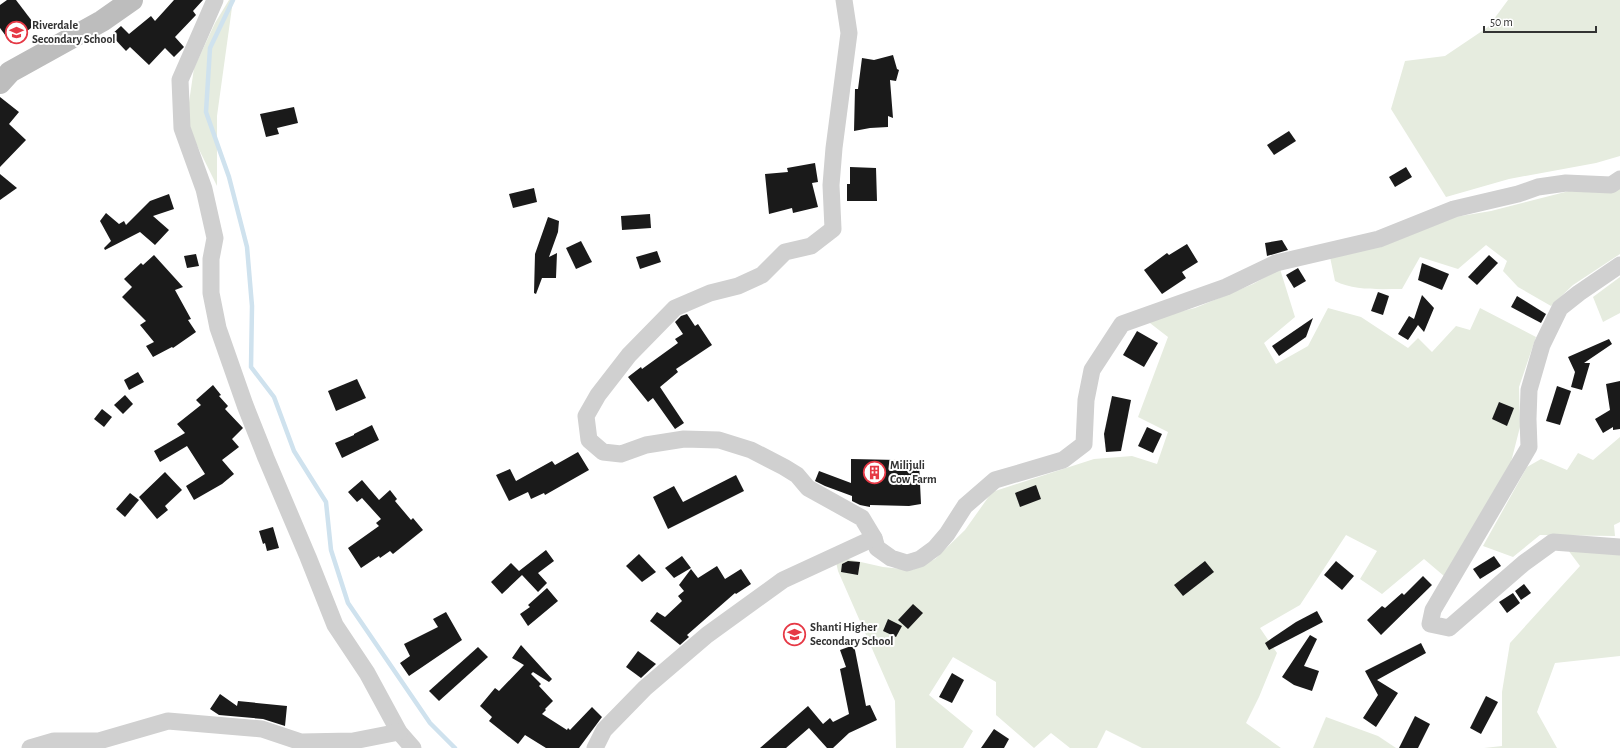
<svg xmlns="http://www.w3.org/2000/svg" width="1620" height="748" font-family="'Alegreya Sans',sans-serif">
  <style>
    .green { fill: #e6ecdf }
    .lines { fill: none; stroke-linecap: round; stroke-linejoin: round }
    .stream { stroke: #cfe2ee; stroke-width: 4.5 }
    .building { fill: #1a1a1a }
    .minor { stroke: #d0d0d0; stroke-width: 17 }
    .secondary { stroke: #bdbdbd; stroke-width: 22 }
    .labels { text-anchor: middle; stroke-width: 4; stroke-linejoin: round; paint-order: stroke }
    .poi-label { font-size: 12px; font-weight: bold; fill: #333; stroke: #fff; text-anchor: start }
  </style>
  <rect width="100%" height="100%" fill="#fff"/>
  <!-- green -->
  <g class="green">
    <polygon points="229,0 233,0 217,116 217,186 186,123 194,68 215,23"/>
    <polygon points="1508,0 1620,0 1620,156 1596,163 1509,179 1446,197 1391,109 1405,61 1445,56 1488,27"/>
    <path d="M1620,189V254L1573,285L1551,306L1518,287L1503,271L1507,261L1486,245L1458,269L1420,257L1402,289C1380,289 1355,291 1335,281L1330,257L1449,218L1491,211L1573,190Z"/>
    <polygon points="1280,269 1295,317 1264,343 1276,364 1308,346 1328,308 1361,317 1408,348 1418,338 1432,352 1456,326 1470,330 1480,308 1536,337 1519,387 1520,427 1511,462 1444,576 1424,559 1382,594 1360,579 1377,551 1346,535 1300,605 1260,628 1277,653 1259,697 1246,723 1281,748 1142,748 1106,730 1097,748 1070,748 1051,733 1034,748 996,715 996,682 953,657 929,695 973,731 963,748 896,748 895,701 838,571 836,562 843,558 883,567 912,570 935,559 965,530 992,492 1094,459 1132,456 1157,464 1168,432 1138,417 1168,337 1146,320 1195,308 1253,284"/>
    <polygon points="1620,277 1620,313 1603,322 1593,297"/>
    <polygon points="1620,437 1620,522 1614,525 1615,536 1540,535 1513,557 1483,546 1527,467 1541,459 1567,470 1578,453 1593,460"/>
    <polygon points="1568,550 1620,554 1620,656 1555,663 1537,712 1557,748 1484,748 1502,746 1502,692 1510,643 1580,566"/>
    <polygon points="1326,717 1378,736 1396,748 1313,748"/>
  </g>
  <g class="lines">
    <!-- stream -->
    <polyline class="stream" points="233,0 210,48 206,112 229,177 247,247 252,306 251,367 274,397 294,451 326,502 331,550 348,603 430,723 455,748"/>
  </g>
  <!-- building -->
  <g class="building">
    <polygon points="7,0 16,0 35,25 11,43 0,28 0,5"/>
    <polygon points="174,0 203,0 193,11 196,15 175,37 184,47 174,57 165,48 149,65 130,47 126,51 111,35 121,26 129,34 151,16 155,21"/>
    <polygon points="893,55 897,69 899,70 896,81 890,80 893,118 888,116 888,127 870,128 854,131 855,89 858,89 862,58 874,60"/>
    <polygon points="0,97 19,112 9,124 26,140 0,167"/>
    <polygon points="294,107 298,123 277,128 279,134 266,137 260,114"/>
    <polygon points="1289,131 1296,141 1274,155 1267,145"/>
    <polygon points="815,163 818,182 812,183 818,207 793,213 792,208 769,214 765,174 788,172 787,168"/>
    <polygon points="850,167 876,168 877,201 847,201 847,184 850,184"/>
    <polygon points="1406,167 1412,177 1395,187 1389,177"/>
    <polygon points="0,174 17,188 0,200"/>
    <polygon points="534,188 537,202 513,208 509,194"/>
    <polygon points="169,194 174,209 153,216 169,230 155,245 140,232 105,250 104,248 111,241 100,221 106,213 119,224 124,221 126,225 150,201"/>
    <polygon points="650,214 651,228 622,230 621,216"/>
    <polygon points="548,217 559,221 558,232 549,257 557,253 556,278 542,278 536,294 534,293 535,254"/>
    <polygon points="1282,240 1288,250 1267,256 1265,243"/>
    <polygon points="581,241 592,262 576,269 566,248"/>
    <polygon points="1187,244 1198,262 1182,272 1186,278 1162,294 1144,270 1167,253 1169,255"/>
    <polygon points="657,251 661,262 640,269 636,257"/>
    <polygon points="196,254 199,266 187,268 184,256"/>
    <polygon points="154,255 183,287 175,290 191,319 188,320 196,332 173,348 172,347 153,357 146,346 154,342 140,325 146,321 122,297 132,287 124,279 141,263 143,265"/>
    <polygon points="1489,255 1498,263 1477,285 1468,277"/>
    <polygon points="1422,263 1449,274 1442,290 1418,280"/>
    <polygon points="1298,268 1306,281 1294,288 1286,275"/>
    <polygon points="1378,292 1389,296 1383,315 1371,311"/>
    <polygon points="1422,295 1434,308 1424,332 1418,325 1408,340 1398,334 1409,316 1414,319"/>
    <polygon points="1517,296 1546,314 1541,323 1511,307"/>
    <polygon points="687,314 695,326 698,324 712,345 676,369 678,372 660,387 684,423 675,429 653,398 648,402 628,377 641,367 642,369 678,343 675,339 683,334 675,322 681,316"/>
    <polygon points="1313,318 1306,337 1279,356 1272,346"/>
    <polygon points="1137,331 1158,343 1144,367 1123,355"/>
    <polygon points="1609,339 1612,344 1584,363 1590,363 1582,390 1571,387 1575,372 1568,357"/>
    <polygon points="138,372 144,382 129,390 124,380"/>
    <polygon points="357,379 366,398 336,411 328,391"/>
    <polygon points="1620,381 1620,429 1613,430 1613,427 1603,433 1595,419 1610,410 1606,384"/>
    <polygon points="213,385 221,395 219,396 228,406 225,409 243,428 232,439 239,447 222,460 234,474 222,484 194,500 186,486 205,474 187,446 160,462 154,451 185,433 177,424 201,405 196,400"/>
    <polygon points="1557,386 1571,391 1560,425 1546,421"/>
    <polygon points="125,395 133,404 123,414 114,405"/>
    <polygon points="1112,396 1131,400 1121,451 1106,452 1104,434"/>
    <polygon points="1499,402 1514,408 1507,426 1492,419"/>
    <polygon points="102,409 112,417 104,427 94,419"/>
    <polygon points="372,425 379,440 342,458 335,443 354,435 354,434"/>
    <polygon points="1147,427 1162,434 1153,453 1138,446"/>
    <polygon points="578,452 589,470 545,495 544,493 531,499 528,492 509,501 496,475 510,469 516,481 552,461 555,465"/>
    <polygon points="851,459 898,460 898,464 919,462 921,504 909,506 870,505 870,507 860,505 852,501 852,496 825,486 815,481 819,471 851,483"/>
    <polygon points="165,472 182,490 165,506 168,510 157,519 139,497"/>
    <polygon points="736,475 744,491 668,529 653,497 674,486 683,502"/>
    <polygon points="362,480 379,500 390,490 397,499 395,501 411,520 413,518 423,530 393,554 390,551 380,558 379,556 361,568 348,548 379,526 376,523 381,519 362,498 357,502 348,492"/>
    <polygon points="1036,485 1041,499 1020,507 1015,493"/>
    <polygon points="130,493 139,500 125,517 116,509"/>
    <polygon points="273,527 279,548 267,551 265,543 263,544 259,531"/>
    <polygon points="546,550 554,561 538,573 547,583 538,592 522,575 502,594 491,582 511,563 519,571"/>
    <polygon points="639,554 656,572 642,582 626,566"/>
    <polygon points="682,556 691,568 674,578 665,568"/>
    <polygon points="1494,556 1501,566 1480,579 1473,569"/>
    <polygon points="848,561 860,562 858,575 841,572 842,564"/>
    <polygon points="1205,561 1214,572 1183,596 1174,585"/>
    <polygon points="1336,561 1354,576 1342,590 1324,575"/>
    <polygon points="717,566 725,579 741,569 751,584 736,594 735,593 687,635 689,637 680,645 650,621 657,612 665,617 682,601 678,596 684,591 679,585 691,569 698,578"/>
    <polygon points="1423,576 1432,585 1381,635 1367,620 1382,606 1385,608 1402,593 1404,595"/>
    <polygon points="1524,584 1531,593 1521,600 1515,591"/>
    <polygon points="547,588 558,601 528,626 520,614 530,607 528,605"/>
    <polygon points="1513,593 1520,603 1507,613 1499,602"/>
    <polygon points="913,604 923,613 908,629 898,620"/>
    <polygon points="1317,611 1323,622 1269,650 1265,643 1296,622"/>
    <polygon points="446,612 462,640 409,676 400,663 410,656 404,644 438,627 433,619"/>
    <polygon points="888,619 902,626 896,637 883,631"/>
    <polygon points="1310,635 1317,639 1304,666 1319,671 1312,691 1294,685 1282,677"/>
    <polygon points="1421,643 1426,653 1377,680 1398,693 1376,727 1363,718 1378,695 1365,671"/>
    <polygon points="521,645 552,679 549,682 533,672 531,674 541,684 539,686 553,701 545,709 546,710 542,714 567,730 568,728 570,730 592,707 602,717 579,748 546,748 525,735 518,744 489,721 492,717 480,706 495,688 499,691 524,665 512,658"/>
    <polygon points="854,645 866,706 870,705 877,720 849,733 833,748 827,748 809,728 786,748 760,748 808,706 823,724 830,718 833,722 849,714 840,669 846,667 840,650"/>
    <polygon points="478,647 488,657 439,701 429,691"/>
    <polygon points="638,651 656,664 641,678 626,667"/>
    <polygon points="952,673 964,680 952,703 939,697"/>
    <polygon points="220,694 237,706 238,701 287,706 285,726 263,719 219,715 210,709"/>
    <polygon points="1486,696 1498,702 1481,734 1470,728"/>
    <polygon points="1415,716 1430,724 1418,748 1399,748"/>
    <polygon points="994,729 1009,739 1004,748 981,748"/>
  </g>
  <g class="lines">
    <!-- minor -->
    <g class="minor">
      <polyline points="215,0 180,80 182,128 204,189 215,238 211,259 211,293 218,328 245,405 266,458 308,557 335,625 367,673 399,732 413,748"/>
      <polyline points="844,0 849,33 834,148 831,185 833,229 811,246 785,252 762,275 738,286 710,293 675,308 629,355 598,395 586,416 589,440 603,452 621,454 646,445 684,439 719,440 751,450 784,467 797,475 808,488 862,518 874,538 877,548 891,558 907,563 920,559 935,548 947,534 965,506 995,480 1063,460 1084,444 1086,400 1092,370 1122,324 1226,287 1276,263 1379,239 1454,209 1518,194 1538,187 1566,183 1611,185 1620,179"/>
      <polyline points="1620,265 1579,293 1560,308 1542,345 1529,390 1528,419 1529,447 1433,610 1430,624 1449,628 1524,563 1553,542 1620,547"/>
      <polyline points="30,748 54,741 99,741 168,721 262,729 301,742 353,741 399,732"/>
      <polyline points="595,748 604,730 645,688 707,635 783,580 874,538"/>
    </g>
    <!-- secondary -->
    <polyline class="secondary" points="0,83 10,72 102,21 132,0"/>
  </g>
  <!-- icons -->
  <defs>
    <symbol id="school-ring" viewBox="-11 -11 22 22"><circle r="9.5" fill="#fff" stroke="#e63946" stroke-width="1.5"/><path d="M0-5L7-2L0 1L-7-2ZM-4 1L0 2.5L4 1V4Q0 6-4 4Z" fill="#e63946"/></symbol>
    <symbol id="building-ring" viewBox="-11 -11 22 22"><circle r="9.5" fill="#fff" stroke="#e63946" stroke-width="1.5"/><path d="M-4-6H4V6H1V3H-1V6H-4ZM-2.5-4.3h1.7v1.8h-1.7ZM.8-4.3h1.7v1.8H.8ZM-2.5-1h1.7V.8h-1.7ZM.8-1h1.7V.8H.8Z" fill="#e63946"/></symbol>
  </defs>
  <g fill-rule="evenodd">
    <use href="#school-ring" x="4" y="20" width="25" height="25"/>
    <use href="#building-ring" x="862" y="460" width="25" height="25"/>
    <use href="#school-ring" x="782" y="622" width="25" height="25"/>
  </g>
  <g class="labels">
    <!-- poi labels -->
    <g class="poi-label">
      <text x="32" y="29">Riverdale<tspan x="32" dy="14">Secondary School</tspan></text>
      <text x="890" y="469">Milijuli<tspan x="890" dy="14">Cow Farm</tspan></text>
      <text x="810" y="631">Shanti Higher<tspan x="810" dy="14">Secondary School</tspan></text>
    </g>
  </g>
  <!-- scale -->
  <path d="M1484 26v6h112v-6" fill="none" stroke="#333333" stroke-width="2"/>
  <text x="1490" y="26" font-size="12" fill="#333333" stroke="#ffffff" stroke-width="3" paint-order="stroke">50 m</text>
</svg>
